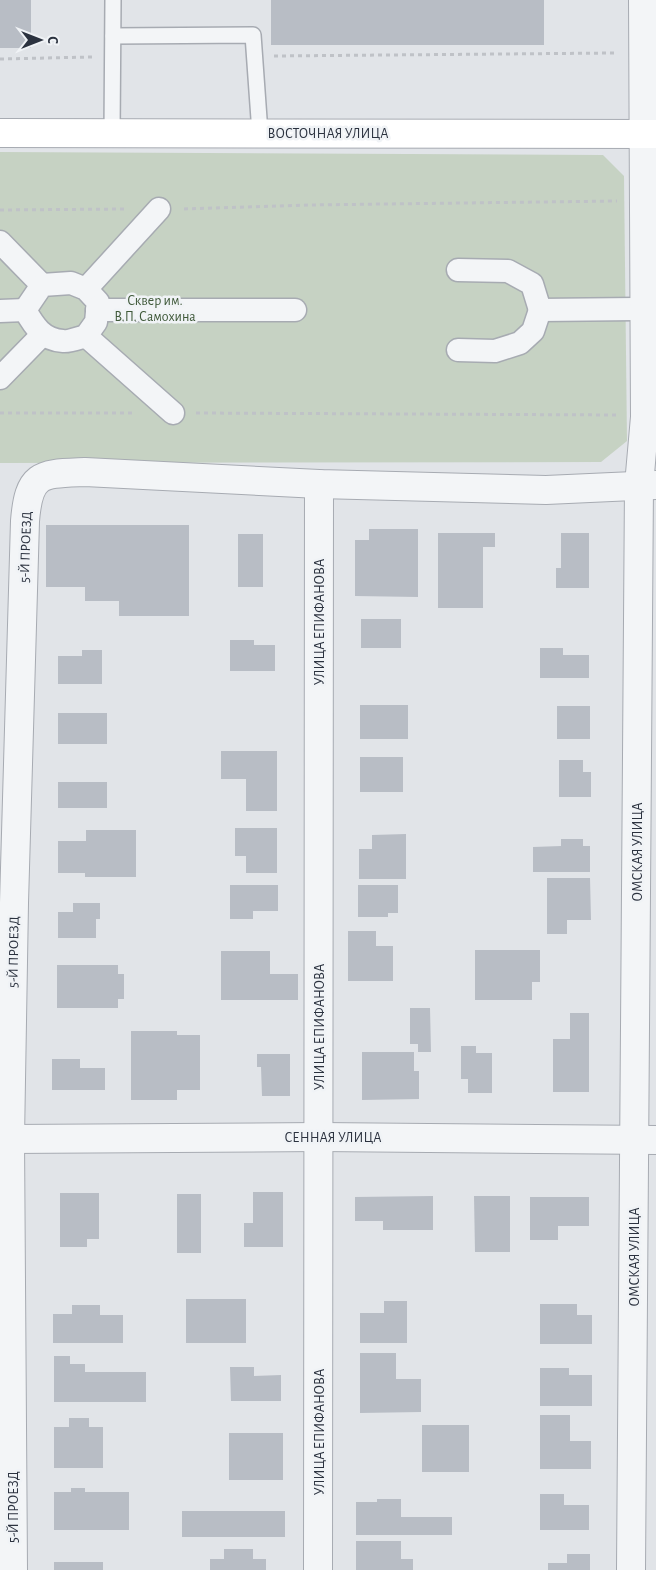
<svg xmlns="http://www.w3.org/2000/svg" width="656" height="1570" font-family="'Alegreya Sans',sans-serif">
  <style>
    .green { fill: #c6d2c3 }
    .building { fill: #b8bdc5 }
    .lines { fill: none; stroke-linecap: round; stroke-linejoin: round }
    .service-casing { stroke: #a7abb2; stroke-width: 18 }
    .pedestrian-casing { stroke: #a7abb2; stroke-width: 25 }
    .minor-casing { stroke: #a7abb2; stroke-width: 30 }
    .secondary-casing { stroke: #a7abb2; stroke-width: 30 }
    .path { stroke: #bfc2c7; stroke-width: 3; stroke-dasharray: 4 4; stroke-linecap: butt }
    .service { stroke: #f3f5f7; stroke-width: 15 }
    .pedestrian { stroke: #f3f5f7; stroke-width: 22 }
    .minor { stroke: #f3f5f7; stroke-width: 28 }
    .secondary { stroke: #fff; stroke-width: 28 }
    .labels { text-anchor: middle; stroke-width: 5; stroke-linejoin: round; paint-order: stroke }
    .street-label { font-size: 14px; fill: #2b323f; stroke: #f0f3f6 }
    .park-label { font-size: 14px; fill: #3f5939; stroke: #f0f3f6 }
  </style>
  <rect width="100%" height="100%" fill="#e1e4e8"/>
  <!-- green -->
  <polygon class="green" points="0,152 603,155 624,176 627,441 601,462 0,463"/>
  <!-- building -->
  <g class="building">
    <rect x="0" y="0" width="31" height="48"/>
    <rect x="271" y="0" width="273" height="45"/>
    <polygon points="46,525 189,525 189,616 119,616 119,601 85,601 85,587 46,587"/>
    <polygon points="369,529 418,529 418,597 355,596 355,540 369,540"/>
    <polygon points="438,533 495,533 495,547 483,547 483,608 438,608"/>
    <polygon points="561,533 589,533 589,588 556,588 556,568 561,568"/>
    <rect x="238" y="534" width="25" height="53"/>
    <rect x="361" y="619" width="40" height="29"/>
    <polygon points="230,640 254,640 254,645 275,645 275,671 230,671"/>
    <polygon points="540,648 563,648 563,655 589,655 589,678 540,678"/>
    <polygon points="82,650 102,650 102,684 58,684 58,656 82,656"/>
    <rect x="360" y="705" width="48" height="34"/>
    <rect x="557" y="706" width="33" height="33"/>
    <rect x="58" y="713" width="49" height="31"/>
    <polygon points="221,751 277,751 277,811 246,811 246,779 221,779"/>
    <rect x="360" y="757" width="43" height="35"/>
    <polygon points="559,760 583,760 583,772 591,772 591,797 559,797"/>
    <rect x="58" y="782" width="49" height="26"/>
    <polygon points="235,828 277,828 277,873 246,873 246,856 235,856"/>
    <polygon points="86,830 136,830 136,877 85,877 85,873 58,873 58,841 86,841"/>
    <polygon points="406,834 406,879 359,879 359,849 372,849 372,835"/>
    <polygon points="561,839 583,839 583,846 590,846 590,872 533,872 533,847 561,846"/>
    <polygon points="547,878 590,878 591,920 567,920 567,934 547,934"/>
    <polygon points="230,885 278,885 278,911 253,911 253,919 230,919"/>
    <polygon points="358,885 398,885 398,913 388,913 388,917 358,917"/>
    <polygon points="73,903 100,903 100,919 96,919 96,938 58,938 58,912 73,912"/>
    <polygon points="348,931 376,931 376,946 393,946 393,981 348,981"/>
    <polygon points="475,950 540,950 540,982 532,982 532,1000 475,1000"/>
    <polygon points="221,951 270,951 270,974 298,974 298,1000 221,1000"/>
    <polygon points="57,965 118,965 118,974 124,974 124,999 118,999 118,1008 57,1008"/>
    <polygon points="410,1008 430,1008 431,1052 418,1052 418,1044 410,1044"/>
    <polygon points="570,1013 589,1013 589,1092 553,1092 553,1039 570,1039"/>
    <polygon points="131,1031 177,1031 177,1035 200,1035 200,1090 177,1090 177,1100 131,1100"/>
    <polygon points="461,1046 476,1046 476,1053 492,1053 492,1093 468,1093 468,1079 461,1079"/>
    <polygon points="362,1052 414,1052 414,1071 419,1071 419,1099 362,1100"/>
    <polygon points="257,1054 290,1054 290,1096 262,1096 261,1067 257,1067"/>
    <polygon points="52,1059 80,1059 80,1068 105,1068 105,1090 52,1090"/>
    <polygon points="253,1192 283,1192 283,1247 244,1247 244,1223 253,1223"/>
    <polygon points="60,1193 99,1193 99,1239 87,1239 87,1247 60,1247"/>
    <rect x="177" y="1194" width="24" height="59"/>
    <polygon points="433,1196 433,1230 383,1230 383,1221 355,1221 355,1197"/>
    <polygon points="474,1196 510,1196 510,1252 475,1252"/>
    <polygon points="530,1197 589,1197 589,1226 558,1226 558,1240 530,1240"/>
    <rect x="186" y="1299" width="60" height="44"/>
    <polygon points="384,1301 407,1301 407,1343 360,1343 360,1313 384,1313"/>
    <polygon points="540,1304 577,1304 577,1315 592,1315 592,1344 540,1344"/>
    <polygon points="72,1305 100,1305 100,1315 123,1315 123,1343 53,1343 53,1314 72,1314"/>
    <polygon points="360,1353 396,1353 396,1379 421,1379 421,1412 360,1413"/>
    <polygon points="54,1356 70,1356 70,1364 85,1364 85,1372 146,1372 146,1402 54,1402"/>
    <polygon points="230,1367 254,1367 254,1376 281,1375 281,1401 231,1401"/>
    <polygon points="540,1368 569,1368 569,1375 592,1375 592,1406 540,1406"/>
    <polygon points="540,1415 570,1415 570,1441 591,1441 591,1469 540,1469"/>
    <polygon points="69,1418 89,1418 89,1427 103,1427 103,1468 54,1468 54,1427 69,1427"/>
    <rect x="422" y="1425" width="47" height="47"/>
    <rect x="229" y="1433" width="54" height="47"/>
    <polygon points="71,1488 85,1488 85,1492 129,1492 129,1530 54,1530 54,1492 71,1492"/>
    <polygon points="540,1494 564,1494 564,1505 589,1505 589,1530 540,1530"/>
    <polygon points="377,1499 401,1499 401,1517 452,1517 452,1535 356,1535 356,1502 377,1502"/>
    <rect x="182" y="1511" width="103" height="26"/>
    <polygon points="356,1541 401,1541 401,1559 413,1559 413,1570 356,1570"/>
    <polygon points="224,1549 253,1549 253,1559 266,1559 266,1570 210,1570 210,1559 224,1559"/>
    <polygon points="567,1554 590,1554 590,1570 548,1570 548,1563 567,1563"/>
    <rect x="54" y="1562" width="49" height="8"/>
  </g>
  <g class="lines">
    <defs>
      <g id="service">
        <polyline points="113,36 253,35 260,133"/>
        <polyline points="112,133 113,0"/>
      </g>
      <g id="pedestrian">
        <polyline points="0,242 42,285"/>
        <polyline points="458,270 508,271 532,284 540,310 637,309"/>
        <path d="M71,283L86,289L98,302L96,322L86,336C79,338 69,342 63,341C43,340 34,326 25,310L42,285Z"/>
        <polyline points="86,289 159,209"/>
        <polyline points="97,310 295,310"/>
        <polyline points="0,311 25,310"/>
        <polyline points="86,336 173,413"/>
        <polyline points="458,350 495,351 520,343 533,331 540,310"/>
        <polyline points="0,378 42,335"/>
      </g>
      <g id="minor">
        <polyline points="10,1139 320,1137 656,1140"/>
        <path d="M13,1570L10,1139L14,903L25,521C29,472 41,474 85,472L319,484L546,490L656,485"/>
        <polyline points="318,1570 319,484"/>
        <polyline points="631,1570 639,485 645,417 643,0"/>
      </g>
      <polyline id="secondary" points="0,133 656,134"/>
    </defs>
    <!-- service casing -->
    <use href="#service" class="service-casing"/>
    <!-- pedestrian casing -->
    <use href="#pedestrian" class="pedestrian-casing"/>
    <!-- minor casing -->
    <use href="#minor" class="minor-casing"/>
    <!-- secondary casing -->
    <use href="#secondary" class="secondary-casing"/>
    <!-- path -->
    <g class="path">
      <polyline points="274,56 615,53"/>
      <polyline points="0,59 92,57"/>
      <polyline points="184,209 308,205 617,201"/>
      <polyline points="0,210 125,209"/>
      <polyline points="0,413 134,413"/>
      <polyline points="196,413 619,415"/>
    </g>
    <!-- service -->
    <use href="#service" class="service"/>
    <!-- pedestrian -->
    <use href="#pedestrian" class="pedestrian"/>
    <!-- minor -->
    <use href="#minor" class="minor"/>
    <!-- secondary -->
    <use href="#secondary" class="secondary"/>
  </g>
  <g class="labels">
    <!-- street labels -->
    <g class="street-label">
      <text x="328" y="138">ВОСТОЧНАЯ УЛИЦА</text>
      <text transform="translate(25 547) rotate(-88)" y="5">5-Й ПРОЕЗД</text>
      <text transform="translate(319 622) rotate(-90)" y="5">УЛИЦА ЕПИФАНОВА</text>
      <text transform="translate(637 852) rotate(-90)" y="5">ОМСКАЯ УЛИЦА</text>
      <text transform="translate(13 952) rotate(-89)" y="5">5-Й ПРОЕЗД</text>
      <text transform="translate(319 1027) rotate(-90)" y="5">УЛИЦА ЕПИФАНОВА</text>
      <text x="333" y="1142">СЕННАЯ УЛИЦА</text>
      <text transform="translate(634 1257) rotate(-90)" y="5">ОМСКАЯ УЛИЦА</text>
      <text transform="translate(319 1432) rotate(-90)" y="5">УЛИЦА ЕПИФАНОВА</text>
      <text transform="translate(13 1507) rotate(-90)" y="5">5-Й ПРОЕЗД</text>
    </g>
    <!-- park labels -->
    <g class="park-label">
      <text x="155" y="305">Сквер им.<tspan x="155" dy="16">В.П. Самохина</tspan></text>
    </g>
  </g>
  <!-- north arrow -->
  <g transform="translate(40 40) rotate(90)" stroke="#f0f3f6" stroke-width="4" paint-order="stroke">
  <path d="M0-4L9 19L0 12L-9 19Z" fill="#2b323f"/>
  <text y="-8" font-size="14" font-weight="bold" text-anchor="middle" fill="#2b323f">С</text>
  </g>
</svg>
